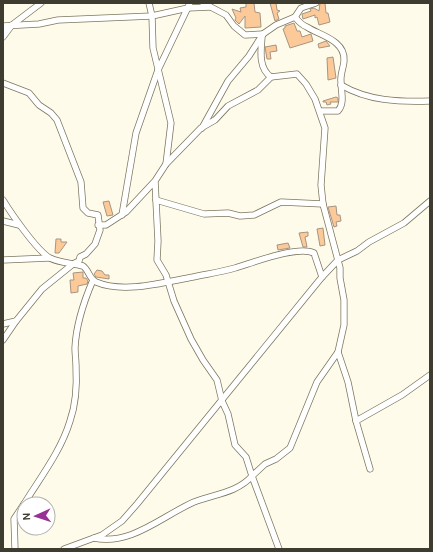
<svg xmlns="http://www.w3.org/2000/svg" width="433" height="552" font-family="Karla,sans-serif">
  <style>
    .building { fill: #fcca98; stroke: #a89482 }
    .lines { fill: none; stroke-linecap: round; stroke-linejoin: round }
    .minor-casing { stroke: #7c775f; stroke-width: 7 }
    .minor { stroke: #fff; stroke-width: 5.5 }
  </style>
  <rect width="100%" height="100%" fill="#fefbeb"/>
  <!-- building -->
  <g class="building">
    <polygon points="246,3 254,3 255,12 260,13 261,27 245,28 245,16 239,24 235,20 236,18 232,9 241,12 240,8 246,7"/>
    <polygon points="270,3 276,3 277,10 280,11 277,13 279,19 275,21"/>
    <polygon points="320,3 325,3 326,13 328,13 330,22 319,25 317,17 315,18 315,15 303,19 302,14 311,11 310,9 314,8 319,11"/>
    <polygon points="294,23 297,31 300,31 302,37 311,34 313,41 290,48 283,29 285,28 285,26"/>
    <polygon points="326,41 330,46 319,48 318,44"/>
    <polygon points="276,45 277,51 270,52 271,59 267,59 265,47"/>
    <polygon points="333,57 336,78 328,80 327,58"/>
    <polygon points="336,97 338,98 338,102 330,102 331,104 327,105 326,102 323,102 323,101"/>
    <polygon points="109,201 113,215 107,216 103,202"/>
    <polygon points="336,206 337,215 340,215 341,221 336,222 337,226 334,227 328,207"/>
    <polygon points="323,228 325,245 320,246 317,229"/>
    <polygon points="308,232 308,236 305,237 307,247 303,247 299,233"/>
    <polygon points="56,239 61,239 61,242 67,242 59,253 55,253"/>
    <polygon points="288,243 290,248 278,250 277,245"/>
    <polygon points="97,270 102,271 105,275 109,275 109,279 96,277 94,274"/>
    <polygon points="83,272 83,278 86,278 88,281 87,284 78,286 78,292 71,293 70,280 74,280 73,273"/>
  </g>
  <g class="lines">
    <defs>
      <g id="minor">
        <polyline points="149,3 152,16 153,48 171,123 166,164"/>
        <polyline points="203,3 226,15 234,26 245,35 263,34"/>
        <path d="M295,17C298,21 302,25 307,27C319,35 345,40 344,60C344,67 340,74 341,82C341,92 345,103 338,111H320"/>
        <polyline points="12,25 41,3"/>
        <polyline points="3,26 39,24 58,20 152,16 188,8 210,7"/>
        <polyline points="3,30 12,25 3,37"/>
        <path d="M262,37C261,50 258,68 271,77"/>
        <polyline points="3,83 29,93 39,105 51,113 57,120 81,182 83,208 88,213 98,215 100,230 95,244 86,254 80,257 79,261 73,264 42,289 16,321 3,324"/>
        <path d="M341,85C368,101 399,102 430,101"/>
        <polyline points="202,128 228,81 249,56 263,34 276,25 295,17 301,8 316,3"/>
        <path d="M3,200C11,213 37,251 50,258C60,263 72,263 83,266C89,270 89,279 96,282C124,294 165,282 193,277C207,274 221,272 235,268C252,263 298,245 314,253L322,277"/>
        <polyline points="156,200 204,214 228,213 240,216 254,215 281,202 323,204"/>
        <polyline points="122,215 136,133 158,70 190,3"/>
        <polyline points="3,221 19,225"/>
        <polyline points="98,225 106,225 126,212 155,181 166,164 201,128 215,120 228,106 258,90 271,77 297,74 306,84 315,99 325,128 321,185 323,204 340,268 340,278 344,300 344,325 338,352 317,382 290,448 276,459 265,464 252,476 246,457 235,445 228,414 222,401 217,380 203,360 191,339 174,301 166,275 157,260 158,241 155,181"/>
        <polyline points="3,260 49,258"/>
        <polyline points="3,340 16,321"/>
        <polyline points="338,352 348,382 356,421 402,395 430,375"/>
        <polyline points="356,421 370,469"/>
        <path d="M24,504C40,478 61,451 70,421C76,404 77,384 76,366C76,360 75,354 75,348C76,325 84,301 93,280"/>
        <path d="M94,538C131,546 162,516 194,502C214,494 237,493 252,476L279,549"/>
        <polyline points="15,549 14,519 24,504"/>
        <polyline points="64,549 102,535 122,521 137,504 322,277 338,260 357,251 369,242 404,223 430,201"/>
      </g>
    </defs>
    <!-- minor casing -->
    <use href="#minor" class="minor-casing"/>
    <!-- minor -->
    <use href="#minor" class="minor"/>
  </g>
  <!-- border -->
  <rect width="433" height="552" fill="none" stroke="#3e3c31" stroke-width="8"/>
  <!-- north arrow -->
  <g transform="translate(36 516) rotate(267)"><circle r="19" fill="#ffffff" stroke="#b2b1ad"/>
  <path d="M0-3L7 15L0 10L-7 15Z" fill="#973196"/>
  <text y="-6" font-size="11" font-weight="bold" text-anchor="middle" fill="#3e3c31">N</text>
  </g>
</svg>
